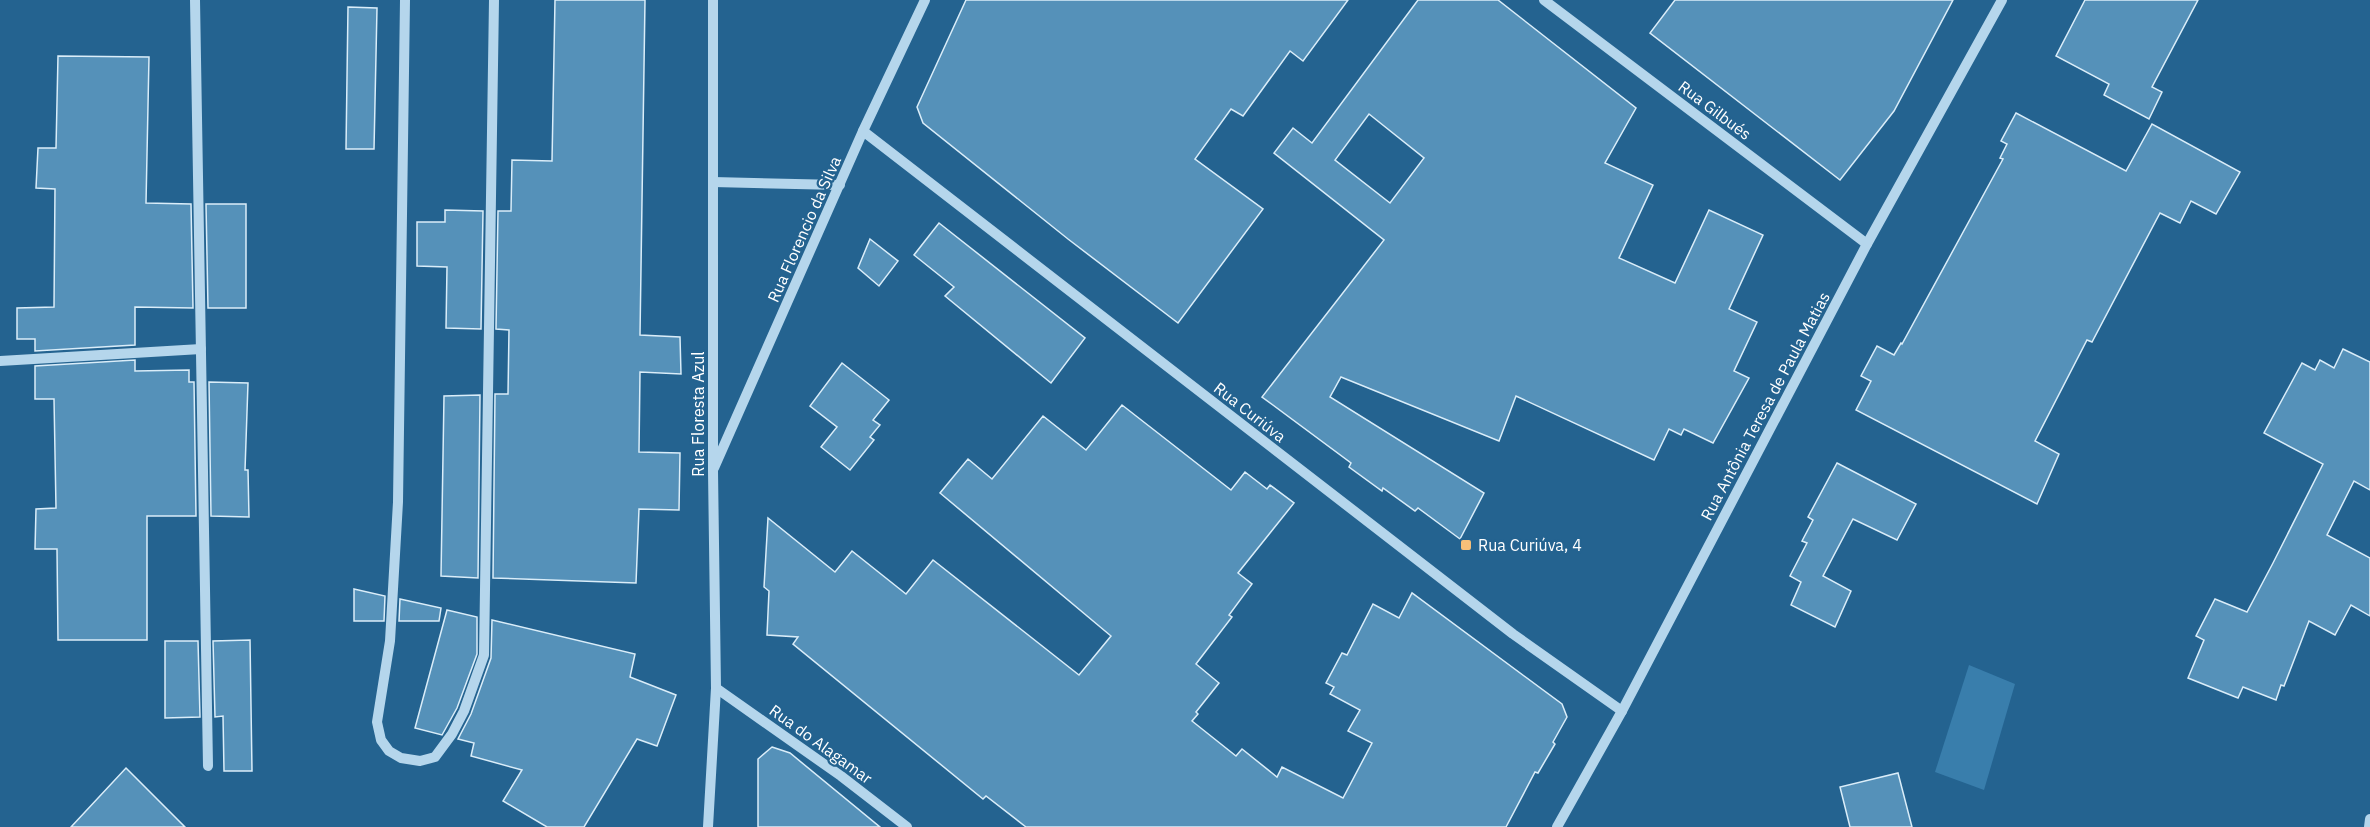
<svg xmlns="http://www.w3.org/2000/svg" width="2370" height="827" font-family="'IBM Plex Sans',sans-serif">
  <style>
    .green { fill: #397eac }
    .building { fill: #5591b9; stroke: #daedf9; stroke-width: 1.5; fill-rule: evenodd }
    .lines { fill: none; stroke-linecap: round; stroke-linejoin: round }
    .minor { stroke: #b5d6ec; stroke-width: 10 }
    .poi-dot { fill: #f6bf79; stroke: #246390; stroke-width: 2 }
    .labels { text-anchor: middle; stroke-width: 4.5; stroke-linejoin: round; paint-order: stroke }
    .street-label { font-size: 16px; fill: #fff; stroke: #246390 }
    .poi-label { font-size: 16px; fill: #fff; stroke: #246390; text-anchor: start }
  </style>
  <rect width="100%" height="100%" fill="#246390"/>
  <!-- green -->
  <polygon class="green" points="1969,665 2015,684 1984,790 1935,772"/>
  <!-- building -->
  <g class="building">
    <polygon points="555,0 645,0 640,335 680,337 681,374 640,372 639,452 680,453 679,510 639,509 636,583 493,578 495,394 508,394 509,330 496,329 498,211 511,211 512,160 552,161"/>
    <polygon points="966,0 1348,0 1303,61 1290,51 1243,116 1231,109 1195,159 1263,209 1178,323 1068,239 923,123 917,107"/>
    <path d="M1418,0H1498L1636,108L1605,163L1653,185L1619,258L1675,283L1709,210L1763,235L1729,309L1757,322L1734,371L1749,378L1713,443L1684,429L1681,435L1669,429L1654,460L1516,396L1499,441L1341,377L1330,397L1484,493L1460,539L1418,508L1415,511L1383,488L1382,491L1349,467L1351,463L1262,397L1384,240L1274,153L1293,128L1312,143ZM1369,114L1424,158L1390,203L1335,160Z"/>
    <polygon points="1675,0 1953,0 1894,111 1840,180 1650,33"/>
    <polygon points="2085,0 2198,0 2152,87 2162,92 2149,119 2104,95 2109,84 2056,56"/>
    <polygon points="348,7 377,8 374,149 346,149"/>
    <polygon points="58,56 149,57 146,203 191,204 193,308 135,307 135,345 35,351 35,339 17,339 17,308 54,307 55,189 36,188 38,148 56,148"/>
    <polygon points="2016,113 2126,171 2152,124 2240,172 2216,214 2191,201 2180,223 2160,213 2092,342 2087,340 2035,441 2059,454 2037,504 1856,410 1871,381 1861,376 1877,346 1894,355 1901,343 1902,344 2003,159 2000,158 2007,144 2001,141"/>
    <polygon points="206,204 246,204 246,308 208,308"/>
    <polygon points="445,210 483,211 481,329 446,328 447,267 417,266 417,222 445,222"/>
    <polygon points="939,223 1085,338 1051,383 945,296 954,287 914,255"/>
    <polygon points="870,239 898,261 879,286 858,268"/>
    <polygon points="2343,349 2370,362 2370,490 2354,481 2327,535 2370,558 2370,616 2351,605 2335,635 2309,621 2284,686 2281,685 2276,700 2243,687 2238,698 2188,678 2204,640 2196,636 2215,599 2247,612 2273,563 2323,464 2264,433 2302,363 2315,370 2320,360 2334,368"/>
    <polygon points="135,360 135,371 189,370 189,382 194,382 196,516 147,516 147,640 58,640 57,549 35,549 36,509 56,508 54,399 35,399 35,366"/>
    <polygon points="842,363 889,400 873,420 880,425 870,437 874,440 850,470 821,447 837,427 810,406"/>
    <polygon points="209,382 248,383 245,470 248,470 249,517 211,516"/>
    <polygon points="480,395 478,578 441,576 444,396"/>
    <polygon points="1122,405 1231,490 1245,472 1267,489 1270,485 1294,503 1238,573 1252,584 1229,615 1232,617 1196,664 1219,683 1196,712 1198,714 1192,721 1236,756 1242,749 1277,777 1282,767 1343,798 1372,743 1348,731 1360,710 1330,694 1334,687 1326,683 1342,653 1347,655 1373,604 1399,618 1412,593 1562,704 1567,717 1553,742 1555,744 1538,773 1535,772 1506,827 1026,827 986,796 983,799 793,644 798,637 767,635 769,591 764,587 768,518 835,572 852,551 906,594 933,560 1079,675 1111,636 940,493 968,459 992,479 1043,416 1086,450"/>
    <polygon points="1837,463 1916,504 1897,540 1853,519 1823,576 1851,591 1835,627 1791,605 1801,582 1790,576 1807,543 1802,541 1813,520 1808,517"/>
    <polygon points="354,589 385,596 384,621 354,621"/>
    <polygon points="400,599 441,608 439,621 399,621"/>
    <polygon points="447,610 477,617 477,654 457,708 442,735 415,728"/>
    <polygon points="492,620 635,654 630,677 676,695 657,746 637,739 584,827 547,827 503,801 522,770 471,756 474,743 458,739 471,714 491,658"/>
    <polygon points="250,640 252,771 224,771 223,716 215,717 213,641"/>
    <polygon points="165,641 198,641 200,717 165,718"/>
    <polygon points="772,747 790,753 880,827 758,827 758,759"/>
    <polygon points="126,768 185,827 71,827"/>
    <polygon points="1898,773 1912,827 1850,827 1840,787"/>
  </g>
  <g class="lines">
    <!-- minor -->
    <g class="minor">
      <polyline points="195,0 208,766"/>
      <polyline points="405,0 398,502 390,641 377,722 381,740 389,751 401,758 420,761 435,757 452,734 464,711 484,655 494,0"/>
      <polyline points="1544,0 1867,244"/>
      <polyline points="863,131 1513,634 1622,711"/>
      <polyline points="713,182 840,185"/>
      <polyline points="0,361 201,349"/>
      <polyline points="714,468 863,131 925,0"/>
      <polyline points="716,688 841,776 907,827"/>
      <polyline points="708,827 716,688 713,471 713,0"/>
      <polyline points="1557,827 1622,711 1867,244 2002,0"/>
      <polyline points="2369,827 2370,819"/>
    </g>
  </g>
  <!-- markers -->
  <rect class="poi-dot" x="1460" y="539" width="12" height="12" rx="3"/>
  <g class="labels">
    <!-- street labels -->
    <g class="street-label">
      <text transform="translate(1715 110) rotate(37)" y="6">Rua Gilbués</text>
      <text transform="translate(804 229) rotate(-66)" y="6">Rua Florencio da Silva</text>
      <text transform="translate(1765 406) rotate(-62)" y="6">Rua Antônia Teresa de Paula Matias</text>
      <text transform="translate(1250 412) rotate(38)" y="6">Rua Curiúva</text>
      <text transform="translate(698 414) rotate(-90)" y="6">Rua Floresta Azul</text>
      <text transform="translate(821 744) rotate(36)" y="6">Rua do Alagamar</text>
    </g>
    <!-- poi labels -->
    <g class="poi-label">
      <text x="1478" y="551">Rua Curiúva, 4</text>
    </g>
  </g>
</svg>
